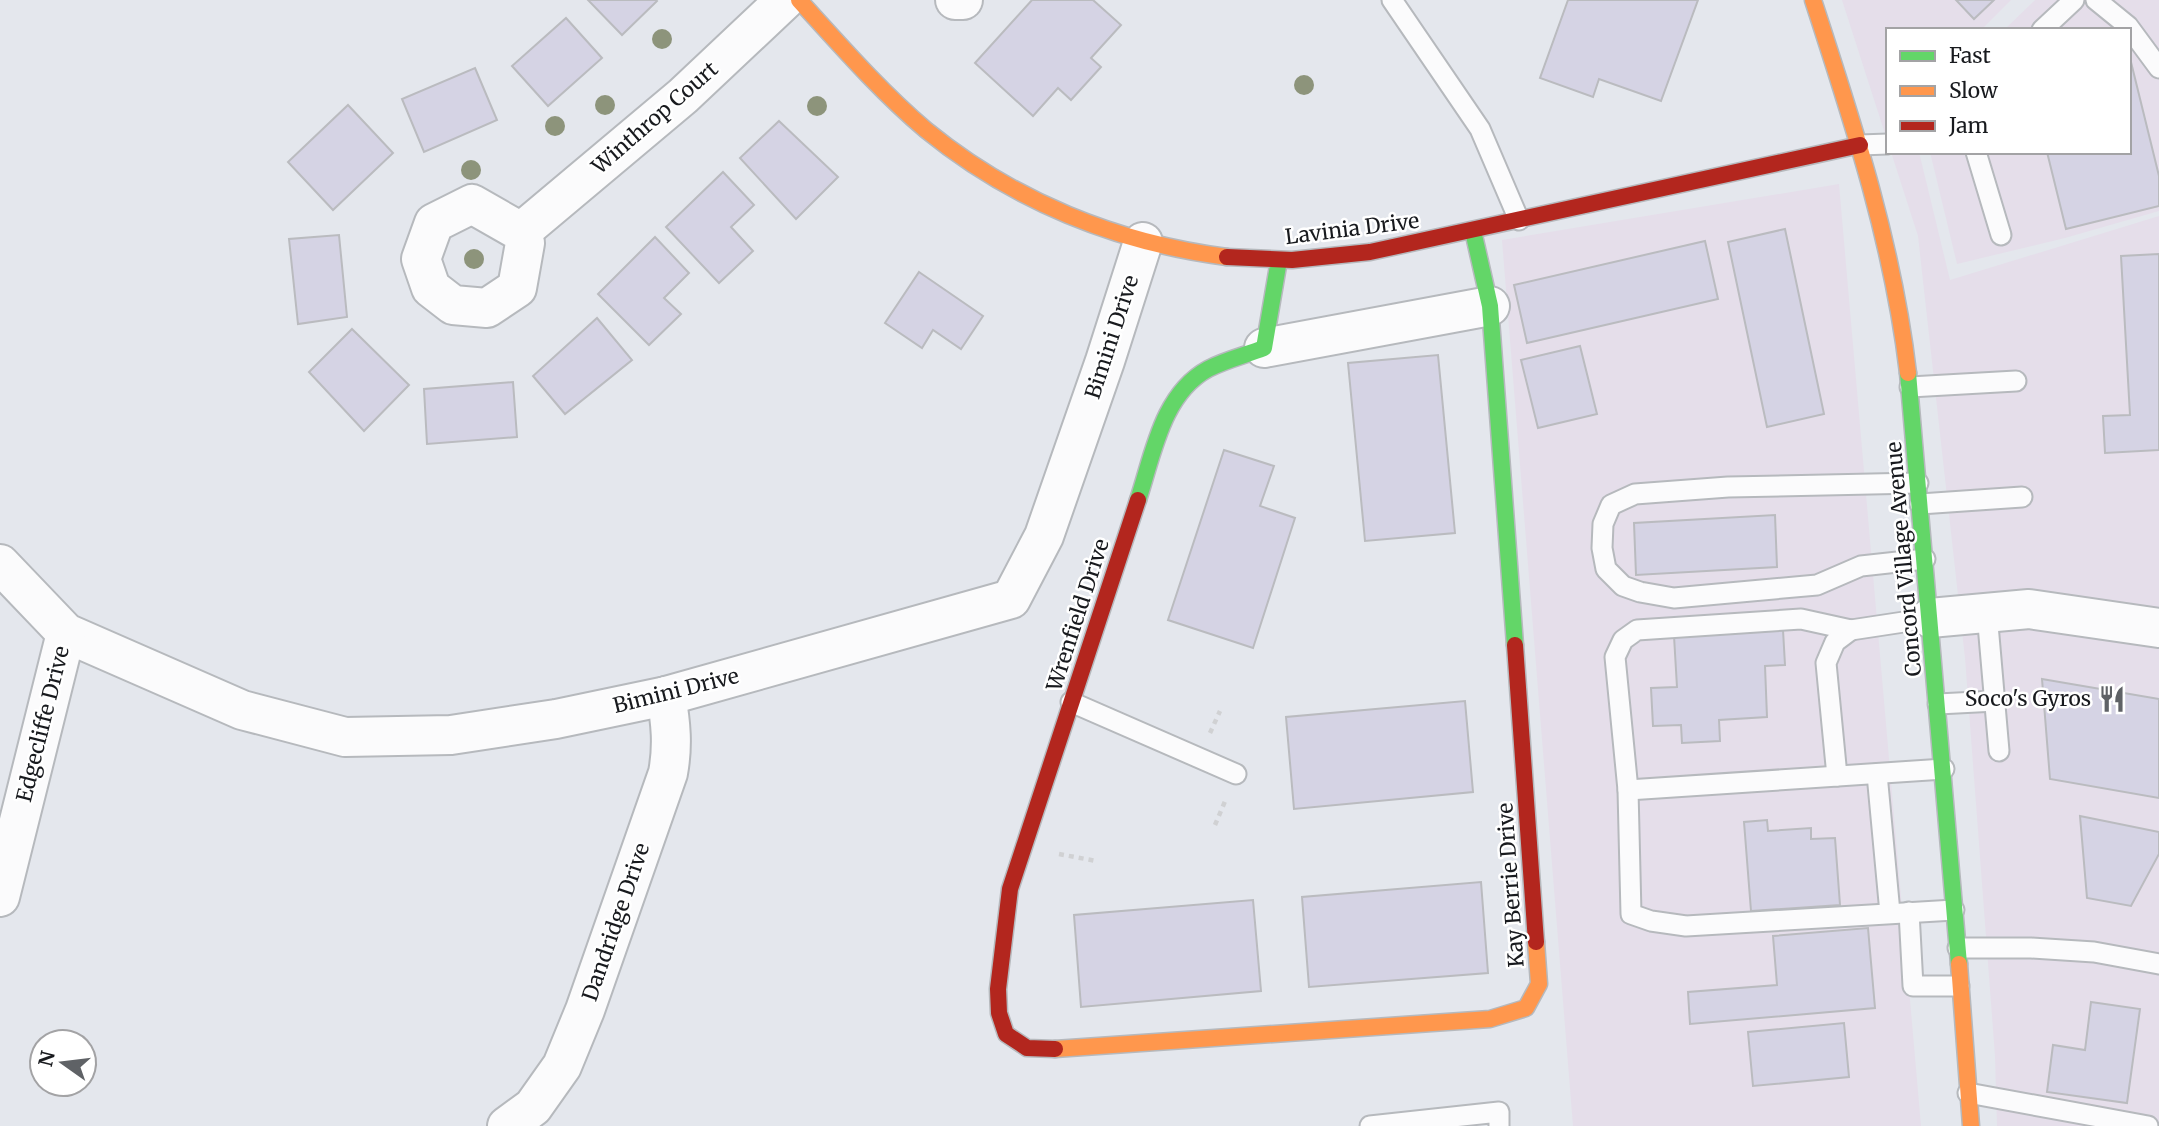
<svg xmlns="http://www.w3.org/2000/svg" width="2159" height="1126" font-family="Merriweather,serif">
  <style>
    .commercial { fill: #e5deea }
    .building { fill: #d5d3e4; stroke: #babbbf; stroke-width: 2 }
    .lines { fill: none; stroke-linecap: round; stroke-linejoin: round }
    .lane-casing { stroke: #b6b9bd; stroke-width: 23 }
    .street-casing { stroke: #b6b9bd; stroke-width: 42 }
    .fast-casing { stroke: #b6b9bd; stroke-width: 19 }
    .slow-casing { stroke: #b6b9bd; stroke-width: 19 }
    .jam-casing { stroke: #b6b9bd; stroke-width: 19 }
    .path { stroke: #d0d1d3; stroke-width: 4.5; stroke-dasharray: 5 5; stroke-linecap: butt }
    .lane { stroke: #fbfbfc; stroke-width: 19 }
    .street { stroke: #fbfbfc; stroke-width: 38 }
    .fast { stroke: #63d668; stroke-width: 16 }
    .slow { stroke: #ff974d; stroke-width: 16 }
    .jam { stroke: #b3261e; stroke-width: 16 }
    .tree { fill: #8d947b }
    .labels { text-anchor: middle; stroke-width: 5; stroke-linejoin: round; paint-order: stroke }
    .street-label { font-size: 21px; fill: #181a1e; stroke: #fff }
    .poi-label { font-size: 21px; fill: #181a1e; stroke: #fff; text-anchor: end }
  </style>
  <rect width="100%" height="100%" fill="#e4e7ed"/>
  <!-- commercial -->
  <g class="commercial">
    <polygon points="1842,0 2011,0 1981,30 1888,30 1888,143"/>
    <polygon points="2035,0 2159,0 2159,211 2065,238 1957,264 1930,152 2129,152 2129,30 2004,30"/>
    <polygon points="1891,152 1919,152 1950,280 2159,216 2159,1126 1997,1126 1995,1056 1965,658 1918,236"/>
    <polygon points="1839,184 1921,1126 1573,1126 1502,240"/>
  </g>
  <!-- building -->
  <g class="building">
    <polygon points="588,0 656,0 657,1 622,35"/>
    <polygon points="1032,0 1093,0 1121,25 1091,58 1101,67 1071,100 1058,88 1033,116 975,63"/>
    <polygon points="1568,0 1698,0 1661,101 1599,79 1593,97 1540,78"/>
    <polygon points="1956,0 1994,0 1974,19"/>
    <polygon points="566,18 602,58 548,106 512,66"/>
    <polygon points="2130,58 2159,176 2159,206 2066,229 2047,152 2129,152"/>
    <polygon points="475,68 497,120 424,152 402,99"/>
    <polygon points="348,105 393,153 333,210 288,162"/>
    <polygon points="779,121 838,177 796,219 740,158"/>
    <polygon points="723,172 754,205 731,227 753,251 719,283 666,227"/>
    <polygon points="1785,229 1824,414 1767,427 1728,242"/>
    <polygon points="339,235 347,317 298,324 289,239"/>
    <polygon points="655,237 689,273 664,298 681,314 649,345 598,294"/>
    <polygon points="1705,241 1718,299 1527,343 1514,285"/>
    <polygon points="2159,254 2159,450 2105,453 2103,416 2130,415 2121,256"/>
    <polygon points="919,272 983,316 961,349 933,330 922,348 885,323"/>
    <polygon points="597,318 632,360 565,414 533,376"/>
    <polygon points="352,329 409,385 364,431 309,372"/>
    <polygon points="1580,346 1597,414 1538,428 1521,360"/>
    <polygon points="1438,355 1455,533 1365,541 1348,363"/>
    <polygon points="513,382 517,437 427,444 424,389"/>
    <polygon points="1224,450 1274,466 1260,506 1295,518 1253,648 1168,620"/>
    <polygon points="1775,515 1777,567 1636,575 1634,523"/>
    <polygon points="1783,630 1785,665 1765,666 1767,717 1719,720 1720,741 1682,743 1681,725 1653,726 1651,688 1677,687 1674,636"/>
    <polygon points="2042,679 2159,699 2159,798 2050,779"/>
    <polygon points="1465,701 1473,792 1294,809 1286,717"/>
    <polygon points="2080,816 2159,832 2159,854 2131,906 2087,898"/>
    <polygon points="1767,820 1768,831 1811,828 1811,839 1835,838 1840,905 1751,911 1744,822"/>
    <polygon points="1481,882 1488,973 1309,987 1302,897"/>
    <polygon points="1253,900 1261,991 1081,1007 1074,915"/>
    <polygon points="1868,928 1875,1008 1690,1024 1688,992 1777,985 1773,936"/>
    <polygon points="2091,1002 2140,1009 2127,1103 2047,1092 2053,1045 2085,1050"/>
    <polygon points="1844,1023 1849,1077 1753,1086 1748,1032"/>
  </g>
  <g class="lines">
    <defs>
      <g id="lane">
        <polyline points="1392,0 1480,129 1519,220"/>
        <polyline points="2096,0 2128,26 2159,68"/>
        <polyline points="2042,30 2074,0"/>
        <polyline points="1860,145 1888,144"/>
        <polyline points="1976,152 2001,235"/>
        <polyline points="1910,387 2016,381"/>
        <polyline points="1918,483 1728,487 1635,494 1611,505 1603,524 1602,548 1606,569 1623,586 1640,592 1674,598 1817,585 1861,566 1925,559"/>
        <polyline points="1920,504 2022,497"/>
        <polyline points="1987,613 1999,751"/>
        <polyline points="1930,618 1851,630 1801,619 1637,630 1623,640 1615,657 1628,790 1631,914 1651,921 1686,926 1954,910"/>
        <polyline points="1071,702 1236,774"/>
        <polyline points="1938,704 1996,701"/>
        <polyline points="1877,774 1890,913"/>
        <polyline points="1837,776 1826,663 1835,642 1851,630"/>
        <polyline points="1628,790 1944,769"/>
        <polyline points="1909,912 1913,986 1959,986"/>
        <polyline points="1958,948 2031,948 2094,952 2159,964"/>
        <polyline points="1968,1093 2148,1126"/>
        <polyline points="1370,1126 1499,1112 1499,1126"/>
      </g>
      <g id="street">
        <polyline points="955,0 963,0"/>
        <polygon points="472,204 521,232 525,243 517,288 487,308 453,305 431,288 421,259 434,223"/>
        <polyline points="521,232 683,96 785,0"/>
        <polyline points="1264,348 1490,306"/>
        <polyline points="0,564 66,633 242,710 345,737 451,735 556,719 666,696 1011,599 1044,536 1105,361 1143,242"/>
        <polyline points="1930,618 2029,609 2159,628"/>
        <polyline points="0,897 66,633"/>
        <path d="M507,1126L533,1107L562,1066L585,1010L668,773C673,746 671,723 666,696"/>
      </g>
      <g id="fast">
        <polyline points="1473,231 1490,306 1515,645"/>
        <polyline points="1908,373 1959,964"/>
        <path d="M1138,500C1153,455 1162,394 1208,369C1225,360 1246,355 1264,348L1279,260"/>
      </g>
      <g id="slow">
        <path d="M799,0C840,45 880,91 926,130C1013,201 1117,243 1227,257"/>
        <path d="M1813,0C1853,123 1893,244 1908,373"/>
        <polyline points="1959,964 1971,1126"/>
        <polyline points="1055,1049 1490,1019 1526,1008 1539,984 1536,942"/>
      </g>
      <g id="jam">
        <polyline points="1227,257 1292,260 1370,252 1860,145"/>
        <polyline points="1515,645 1536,942"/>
        <polyline points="1055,1049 1027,1048 1006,1034 999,1013 998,989 1010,889 1138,500"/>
      </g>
    </defs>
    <!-- lane casing -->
    <use href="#lane" class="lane-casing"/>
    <!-- street casing -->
    <use href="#street" class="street-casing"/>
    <!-- fast casing -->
    <use href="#fast" class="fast-casing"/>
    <!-- slow casing -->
    <use href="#slow" class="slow-casing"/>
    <!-- jam casing -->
    <use href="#jam" class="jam-casing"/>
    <!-- path -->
    <g class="path">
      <polyline points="1210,733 1220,711"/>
      <polyline points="1215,825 1226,799"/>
      <polyline points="1059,854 1096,861"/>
    </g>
    <!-- lane -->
    <use href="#lane" class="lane"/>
    <!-- street -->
    <use href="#street" class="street"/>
    <!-- fast -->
    <use href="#fast" class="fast"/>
    <!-- slow -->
    <use href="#slow" class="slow"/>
    <!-- jam -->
    <use href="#jam" class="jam"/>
  </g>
  <!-- trees -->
  <g class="tree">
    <circle cx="662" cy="39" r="10"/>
    <circle cx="1304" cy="85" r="10"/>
    <circle cx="605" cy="105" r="10"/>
    <circle cx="817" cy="106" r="10"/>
    <circle cx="555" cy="126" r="10"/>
    <circle cx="471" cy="170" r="10"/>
    <circle cx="474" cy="259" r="10"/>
  </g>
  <!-- icons -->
  <defs>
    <symbol id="restaurant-bare" viewBox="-9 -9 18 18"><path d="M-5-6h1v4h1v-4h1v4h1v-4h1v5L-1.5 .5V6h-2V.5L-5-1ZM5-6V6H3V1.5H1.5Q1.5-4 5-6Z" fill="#5f6266" stroke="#fff" stroke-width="2.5" paint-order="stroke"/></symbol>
  </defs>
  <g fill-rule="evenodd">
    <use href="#restaurant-bare" x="2093" y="680" width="38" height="38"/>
  </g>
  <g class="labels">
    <!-- street labels -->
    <g class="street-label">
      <text transform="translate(655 118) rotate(-41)" y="7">Winthrop Court</text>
      <text transform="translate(1352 229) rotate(-7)" y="7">Lavinia Drive</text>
      <text transform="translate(1112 337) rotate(-72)" y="7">Bimini Drive</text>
      <text transform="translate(1904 559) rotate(-95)" y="7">Concord Village Avenue</text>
      <text transform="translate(1078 615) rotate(-72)" y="7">Wrenfield Drive</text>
      <text transform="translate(676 691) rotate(-14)" y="7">Bimini Drive</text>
      <text transform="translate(43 724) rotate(-76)" y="7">Edgecliffe Drive</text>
      <text transform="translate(1511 885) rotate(-94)" y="7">Kay Berrie Drive</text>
      <text transform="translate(616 922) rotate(-71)" y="7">Dandridge Drive</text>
    </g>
    <!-- poi labels -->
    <g class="poi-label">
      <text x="2091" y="706">Soco's Gyros</text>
    </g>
  </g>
  <!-- legend -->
  <rect x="1886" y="28" width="245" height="126" fill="#ffffff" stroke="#a3a3a5" stroke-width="2"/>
  <rect x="1900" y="51" width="35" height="10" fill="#63d668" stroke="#a3a3a5" stroke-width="2"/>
  <text x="1949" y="63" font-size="21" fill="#181a1e">Fast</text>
  <rect x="1900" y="86" width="35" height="10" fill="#ff974d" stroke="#a3a3a5" stroke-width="2"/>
  <text x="1949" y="98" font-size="21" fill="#181a1e">Slow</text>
  <rect x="1900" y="121" width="35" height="10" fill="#b3261e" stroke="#a3a3a5" stroke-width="2"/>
  <text x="1949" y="133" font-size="21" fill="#181a1e">Jam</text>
  <!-- north arrow -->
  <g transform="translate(63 1063) rotate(284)"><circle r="33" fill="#ffffff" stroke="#a3a3a5" stroke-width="2"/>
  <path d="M0-5L12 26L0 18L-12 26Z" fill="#5f6266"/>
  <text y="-10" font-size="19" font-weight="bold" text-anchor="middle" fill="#181a1e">N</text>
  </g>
</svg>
